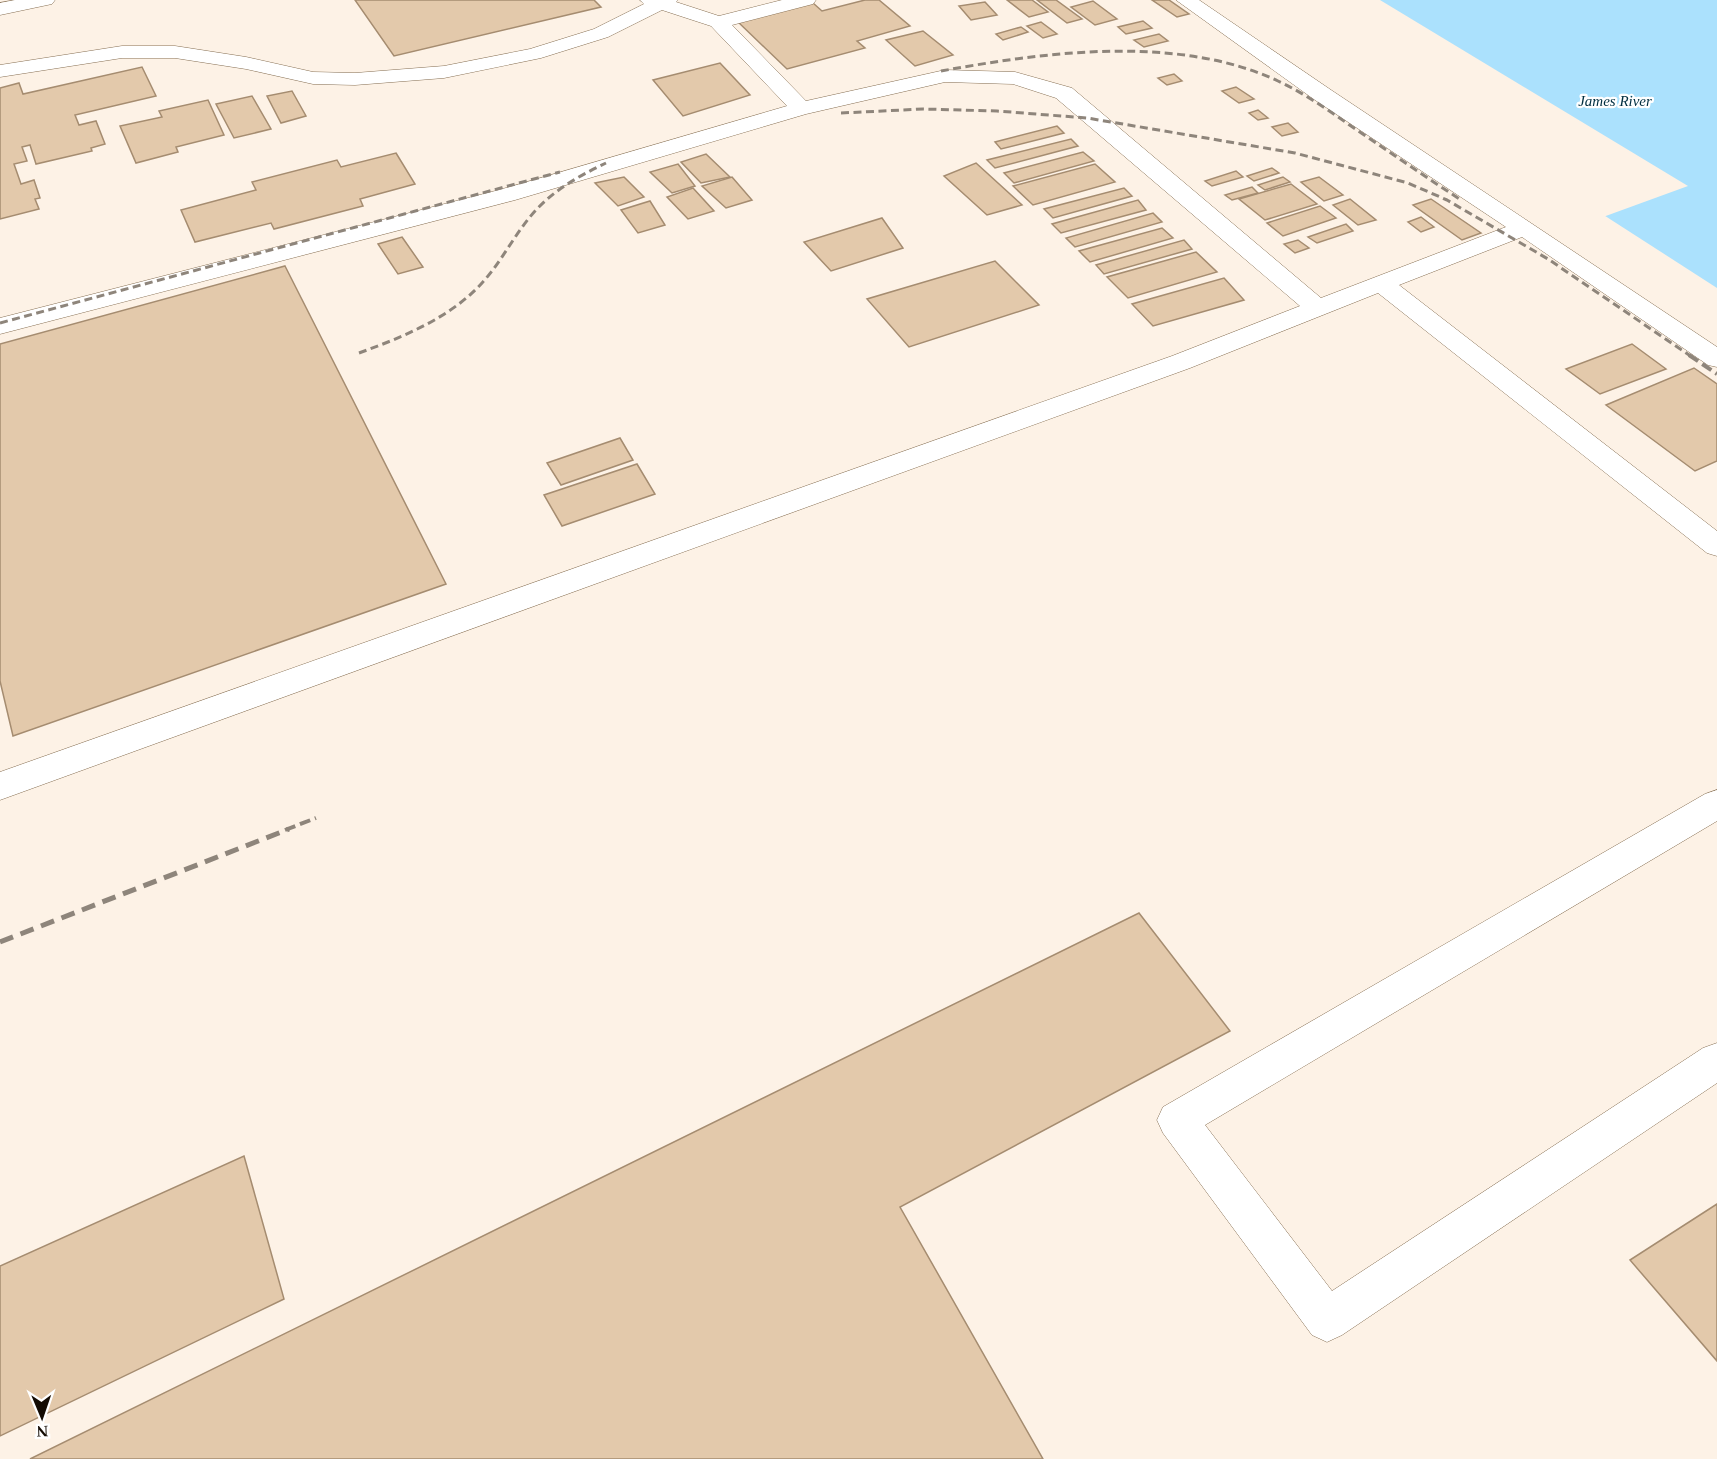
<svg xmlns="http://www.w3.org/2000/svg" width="1717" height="1459" font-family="Georgia,serif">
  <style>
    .water { fill: #abe1fd }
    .pier { fill: #fdf2e6 }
    .building { fill: #e3c9ab; stroke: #a58c70; stroke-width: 1.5 }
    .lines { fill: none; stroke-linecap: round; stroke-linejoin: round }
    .minor-casing { stroke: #866f53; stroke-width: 1 }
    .minor { fill: #fff; fill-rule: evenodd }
    .rail-far2 { stroke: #8e857b; stroke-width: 3; stroke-dasharray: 8 4.5; stroke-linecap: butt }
    .rail-far1 { stroke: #8e857b; stroke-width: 4; stroke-dasharray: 11 5; stroke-linecap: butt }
    .rail { stroke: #8e857b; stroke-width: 5; stroke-dasharray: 14 8; stroke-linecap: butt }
    .labels { text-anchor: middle; stroke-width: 4.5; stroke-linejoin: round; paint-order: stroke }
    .far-water-label { font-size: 15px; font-style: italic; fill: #002e40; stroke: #fff }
  </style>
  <rect width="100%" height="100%" fill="#fdf2e6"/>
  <!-- water -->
  <polygon class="water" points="1270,0 1717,0 1717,288"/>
  <!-- pier -->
  <polygon class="pier" points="1267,0 1380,0 1688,186 1603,217"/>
  <!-- building -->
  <g class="building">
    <polygon points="355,0 594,0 601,7 394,56"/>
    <polygon points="865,0 879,0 910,26 857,41 865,48 787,69 738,22 813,3 822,11"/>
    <polygon points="1007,0 1032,0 1048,12 1029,17"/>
    <polygon points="1037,0 1056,0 1082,19 1067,23"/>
    <polygon points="1152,0 1169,0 1189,14 1177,17"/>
    <polygon points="1093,1 1117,19 1095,25 1071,7"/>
    <polygon points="985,2 997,15 971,20 959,6"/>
    <polygon points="1143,21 1152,28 1126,34 1118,27"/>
    <polygon points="1041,22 1057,34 1043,38 1027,26"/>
    <polygon points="1021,27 1028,32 1003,40 996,34"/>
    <polygon points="923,31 953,55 915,66 886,40"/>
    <polygon points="1159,34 1168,41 1144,47 1134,40"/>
    <polygon points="720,63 750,95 683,116 653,80"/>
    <polygon points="142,67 156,96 75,115 79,125 96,121 105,144 91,148 92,151 36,164 30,145 22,147 27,161 14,164 21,184 34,180 40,198 35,199 39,209 0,219 0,88 19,83 23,94"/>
    <polygon points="1174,74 1182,81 1167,85 1158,78"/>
    <polygon points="1236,87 1254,99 1239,103 1222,91"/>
    <polygon points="292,91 306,116 281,123 267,96"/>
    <polygon points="252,96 271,129 234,138 216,104"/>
    <polygon points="208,100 224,135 176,147 178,152 136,163 120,126 162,117 159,111"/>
    <polygon points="1258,110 1268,118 1258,120 1249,113"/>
    <polygon points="1288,123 1298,132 1282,136 1272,127"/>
    <polygon points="1057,126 1064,133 1001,149 995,142"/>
    <polygon points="1071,139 1078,146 995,168 987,160"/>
    <polygon points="1083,152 1094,161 1014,183 1004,173"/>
    <polygon points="396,153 415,184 360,199 363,206 274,229 271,223 195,242 181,210 256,190 252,182 337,160 341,167"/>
    <polygon points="706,154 730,177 701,183 681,162"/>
    <polygon points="976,163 1022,205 987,215 944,176"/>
    <polygon points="678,164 695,186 672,193 650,172"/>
    <polygon points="1095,164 1115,182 1033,205 1013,186"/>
    <polygon points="1272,168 1279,173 1254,181 1247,176"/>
    <polygon points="1236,171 1243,177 1212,186 1205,181"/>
    <polygon points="624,177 644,197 618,206 595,183"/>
    <polygon points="732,177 752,200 726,208 702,186"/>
    <polygon points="1283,177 1290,182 1265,190 1258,185"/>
    <polygon points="1319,177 1343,195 1324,201 1301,182"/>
    <polygon points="1291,184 1317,204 1265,220 1239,199"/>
    <polygon points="1252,187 1258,193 1232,200 1225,195"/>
    <polygon points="693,188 714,211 688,219 667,197"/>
    <polygon points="1124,188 1132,196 1053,218 1044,209"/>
    <polygon points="1350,199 1376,220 1358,225 1333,205"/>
    <polygon points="1431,199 1481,233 1462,240 1413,205"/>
    <polygon points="1138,200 1146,210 1061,233 1052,224"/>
    <polygon points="650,201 665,225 638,233 621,210"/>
    <polygon points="1320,206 1336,218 1283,236 1267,223"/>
    <polygon points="1153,213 1162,222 1075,247 1066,238"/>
    <polygon points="1421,217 1434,227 1421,232 1408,222"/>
    <polygon points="882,218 903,248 831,271 804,242"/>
    <polygon points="1346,224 1353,231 1317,243 1308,237"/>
    <polygon points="1162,228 1173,238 1090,262 1079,251"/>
    <polygon points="402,237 423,267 398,274 378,244"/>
    <polygon points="1184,240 1192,249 1104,274 1096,265"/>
    <polygon points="1298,240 1309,248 1295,253 1284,244"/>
    <polygon points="1196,252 1217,272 1128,298 1107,277"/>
    <polygon points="995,261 1039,305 909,347 867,299"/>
    <polygon points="285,266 446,584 13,736 0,681 0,344"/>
    <polygon points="1224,278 1244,300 1153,326 1132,304"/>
    <polygon points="1632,344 1666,369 1600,394 1566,369"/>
    <polygon points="1694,368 1717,384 1717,461 1695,471 1606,405"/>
    <polygon points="620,438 633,460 561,485 547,463"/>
    <polygon points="637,464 655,494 562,526 544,495"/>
    <polygon points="1139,913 1230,1031 900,1207 1043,1459 30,1459"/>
    <polygon points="244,1156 284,1299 0,1436 0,1266"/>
    <polygon points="1717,1204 1717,1361 1630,1260"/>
  </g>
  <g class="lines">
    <defs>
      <g id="minor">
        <polygon points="15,0 55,0 52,4 0,15 0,3"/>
        <polygon points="640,0 678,0 676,2 719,16 782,0 816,0 813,4 732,25 806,101 945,70 1015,72 1072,88 1321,298 1506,227 1315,100 1176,0 1199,0 1331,90 1717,347 1717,367 1708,365 1522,237 1399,285 1717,531 1717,556 1707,553 1378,293 1190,368 0,800 0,772 1172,356 1300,306 1056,98 1013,84 945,82 806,114 515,200 0,334 0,318 499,190 787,106 711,26 662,10 608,37 541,58 444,78 355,85 313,84 246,69 175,58 122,58 0,77 0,65 122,46 175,46 246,57 313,72 355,73 444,66 530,49 594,29 644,4"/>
        <polygon points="1717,790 1717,821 1205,1125 1332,1291 1703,1048 1717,1043 1717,1083 1342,1335 1327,1342 1312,1335 1163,1133 1157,1120 1163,1107 1705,794"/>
      </g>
    </defs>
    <!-- minor casing -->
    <use href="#minor" class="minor-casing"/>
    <!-- minor -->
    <use href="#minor" class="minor"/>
    <!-- rail-far2 -->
    <g class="rail-far2">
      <path d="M941,71C1046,52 1177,34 1278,81C1304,93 1328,110 1351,126C1388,151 1424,176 1461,200"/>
      <polyline points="841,113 923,109 997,111 1087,118 1295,153 1408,183 1447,200 1548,259 1692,357"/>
      <polyline points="0,323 560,172"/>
      <path d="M359,353C403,337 450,318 482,283C503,260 516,231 537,209C557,188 581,175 606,163"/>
    </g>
    <!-- rail-far1 -->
    <g class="rail-far1">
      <polyline points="1689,355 1717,374"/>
      <polyline points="285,830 316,818"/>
    </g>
    <!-- rail -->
    <polyline class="rail" points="0,942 289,829"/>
  </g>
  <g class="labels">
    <!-- far-water labels -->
    <g class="far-water-label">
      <text x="1615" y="106">James River</text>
    </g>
  </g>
  <!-- north arrow -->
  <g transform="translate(42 1417) rotate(178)" stroke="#ffffff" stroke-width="4.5" paint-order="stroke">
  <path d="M0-4.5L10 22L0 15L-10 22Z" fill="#130b03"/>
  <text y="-9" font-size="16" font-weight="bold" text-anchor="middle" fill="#130b03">N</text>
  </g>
</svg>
